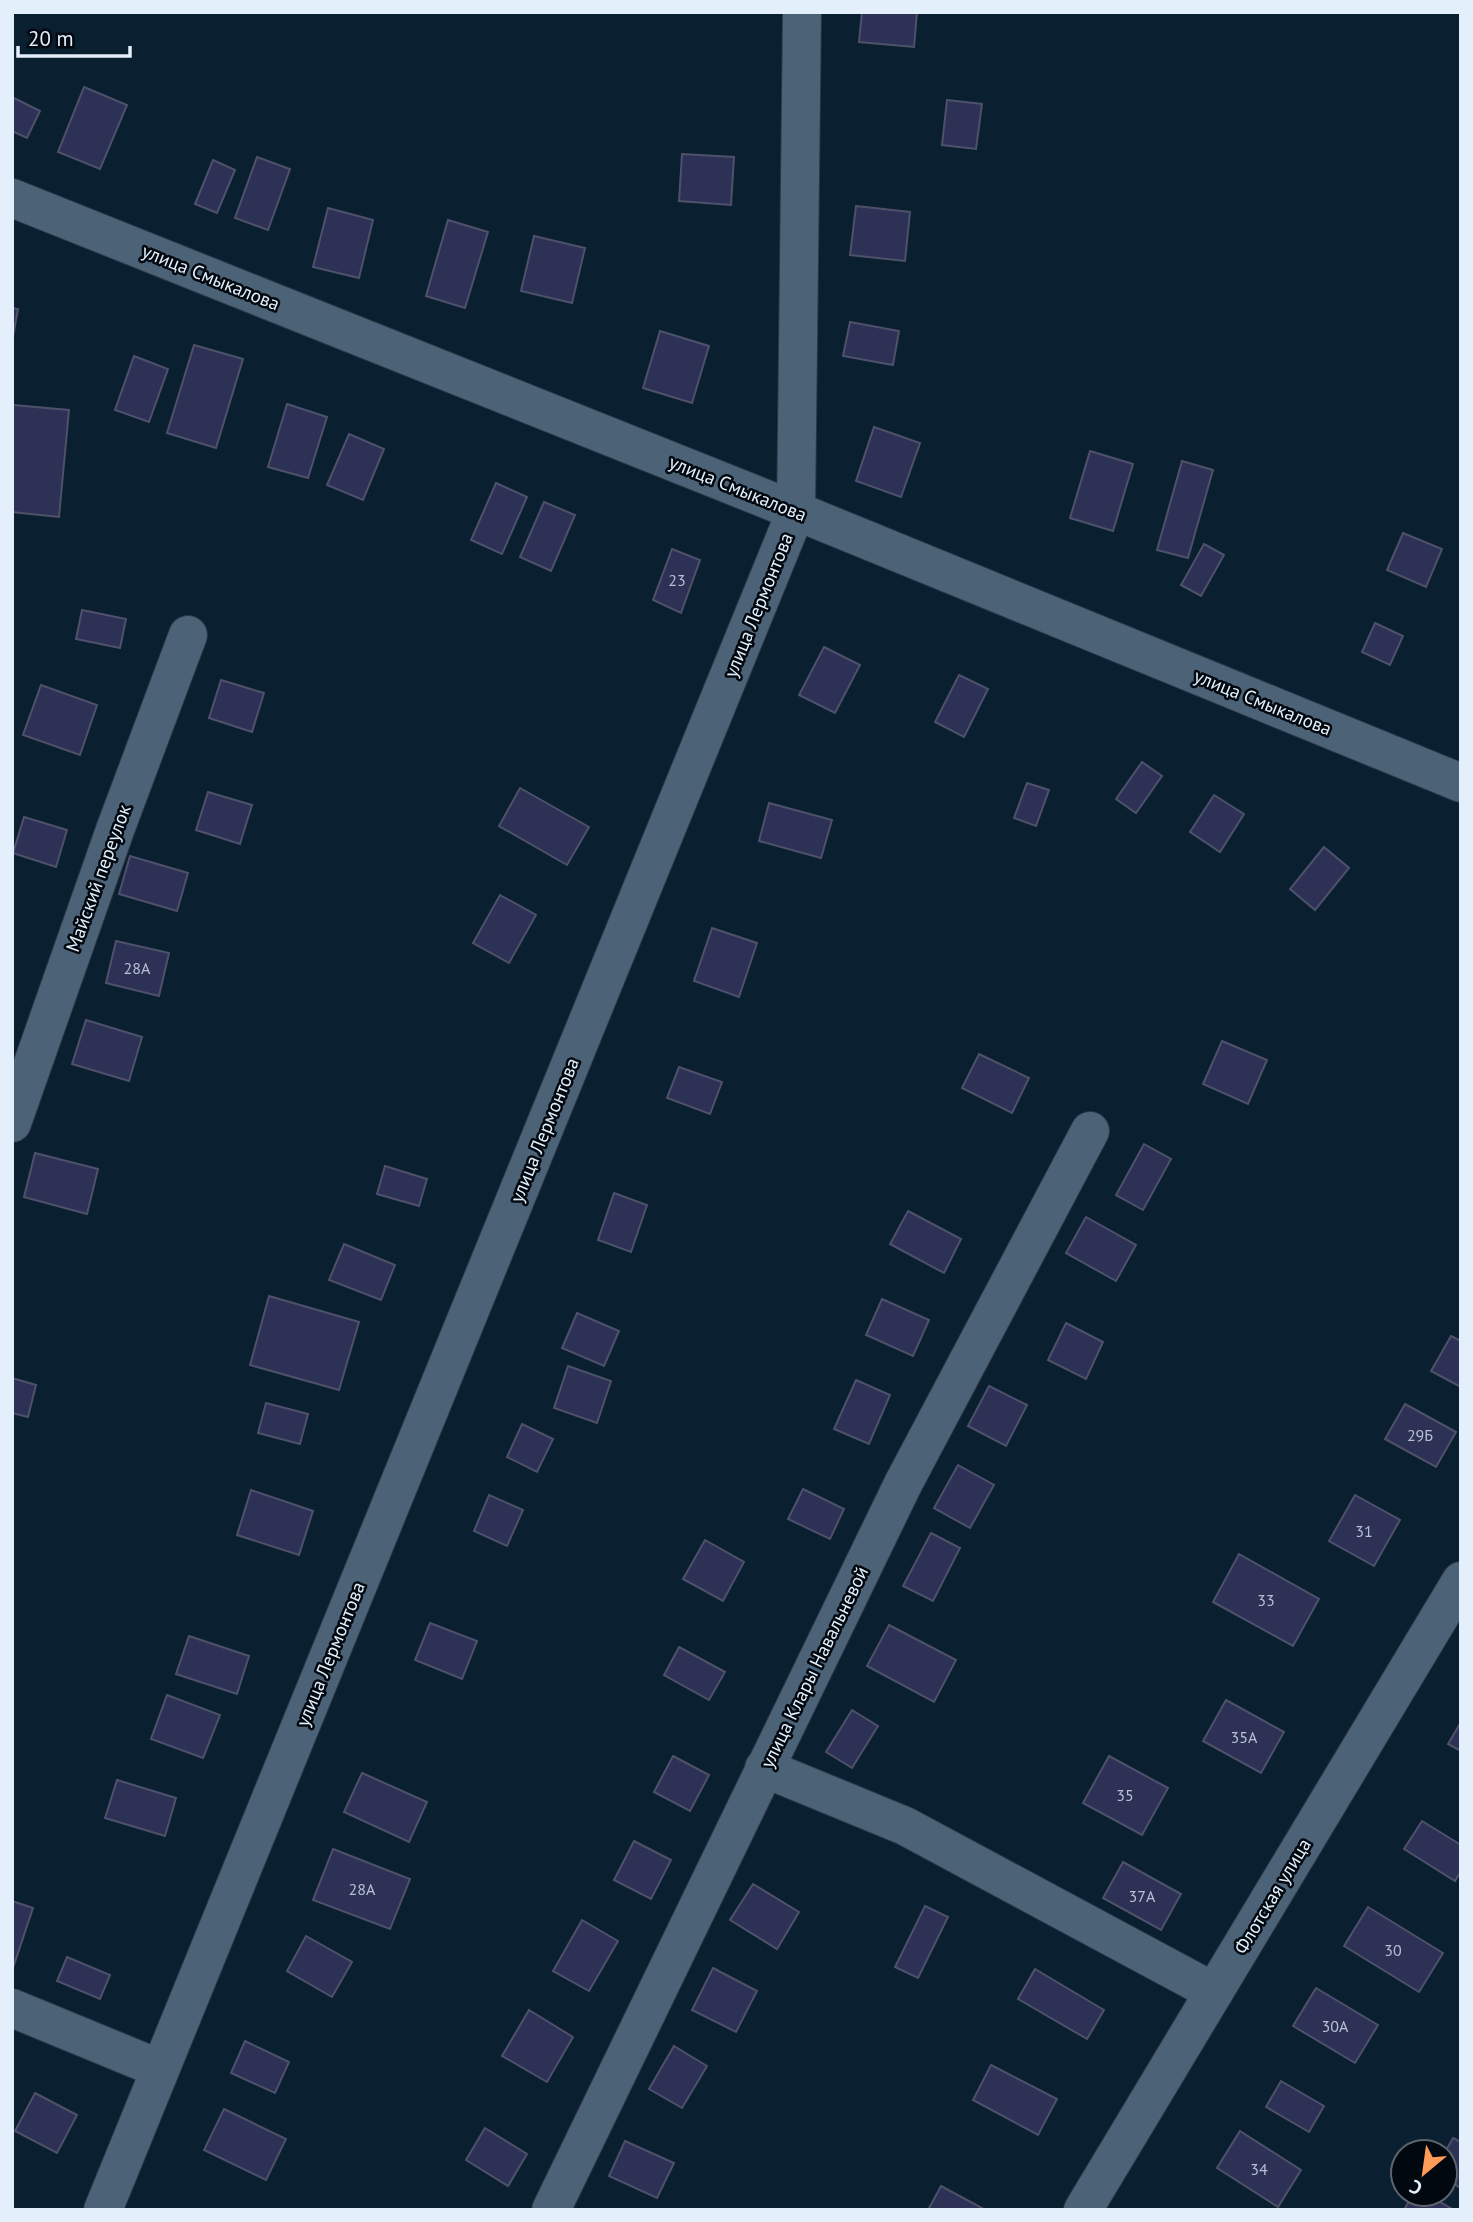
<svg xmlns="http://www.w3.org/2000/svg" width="1473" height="2222" font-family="'PT Sans',sans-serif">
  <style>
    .building { fill: #2e3156; stroke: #4d516a; stroke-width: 2 }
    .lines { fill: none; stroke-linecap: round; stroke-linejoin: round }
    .minor-casing { stroke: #2d3645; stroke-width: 40 }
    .minor { stroke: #4c6377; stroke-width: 38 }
    .labels { text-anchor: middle; stroke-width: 5; stroke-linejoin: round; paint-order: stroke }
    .number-label { font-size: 16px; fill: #b6c0d2 }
    .street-label { font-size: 19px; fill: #e3f0fc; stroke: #02080f }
  </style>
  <rect width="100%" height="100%" fill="#0a1f30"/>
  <!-- building -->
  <g class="building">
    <polygon points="862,12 917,12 914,47 859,42"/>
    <polygon points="84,87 127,105 100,169 58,152"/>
    <polygon points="12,97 40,111 27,138 12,131"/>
    <polygon points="947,100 982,104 976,149 942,145"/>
    <polygon points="682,154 734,157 731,205 679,201"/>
    <polygon points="257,157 290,169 268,230 235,218"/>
    <polygon points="213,160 235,170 217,213 195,204"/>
    <polygon points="856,206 910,212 905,261 850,255"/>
    <polygon points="328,208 373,220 359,278 313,267"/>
    <polygon points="448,220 488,232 465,308 426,296"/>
    <polygon points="534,236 585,248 572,303 521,291"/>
    <polygon points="12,308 18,309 12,342"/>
    <polygon points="850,322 899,331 893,365 843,356"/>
    <polygon points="660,331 709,346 692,403 643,388"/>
    <polygon points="194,345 243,359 216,448 167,433"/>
    <polygon points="134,356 168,369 149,422 115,410"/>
    <polygon points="287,404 327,417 308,478 268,467"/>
    <polygon points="13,405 69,410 59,517 12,512"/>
    <polygon points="874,427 920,443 901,497 856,481"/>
    <polygon points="349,434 384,449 363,500 327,485"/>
    <polygon points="1090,451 1133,464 1113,531 1070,518"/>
    <polygon points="1182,461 1213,470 1188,558 1157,550"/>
    <polygon points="496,483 527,497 502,554 471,540"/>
    <polygon points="544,502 575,515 551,571 520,557"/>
    <polygon points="1403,533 1442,549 1426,587 1387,570"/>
    <polygon points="1204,544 1224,555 1201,596 1181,585"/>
    <polygon points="672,549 700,560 681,613 653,600"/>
    <polygon points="82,610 126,619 120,648 76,639"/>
    <polygon points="1375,623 1403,636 1390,665 1362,652"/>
    <polygon points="824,647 860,665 835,713 799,695"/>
    <polygon points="959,675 988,689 964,737 935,722"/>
    <polygon points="221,680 264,693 252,732 209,718"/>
    <polygon points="41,685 97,705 80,755 23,735"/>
    <polygon points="1142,762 1162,776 1136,813 1116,799"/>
    <polygon points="1027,783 1049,790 1036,826 1014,818"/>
    <polygon points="520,788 589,827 567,865 499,826"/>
    <polygon points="208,792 252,805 240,844 196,830"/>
    <polygon points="1214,795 1244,814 1220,852 1190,832"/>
    <polygon points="769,803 832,820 821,858 759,841"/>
    <polygon points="24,817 67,830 56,867 13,853"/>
    <polygon points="1324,847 1349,868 1315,910 1290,889"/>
    <polygon points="130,856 188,873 177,911 119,894"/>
    <polygon points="500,895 536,915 509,963 473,943"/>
    <polygon points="712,928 757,943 739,997 694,981"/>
    <polygon points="116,941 169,953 159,996 106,983"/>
    <polygon points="86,1020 142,1037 129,1081 72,1064"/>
    <polygon points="1222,1041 1267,1060 1248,1104 1203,1084"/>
    <polygon points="979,1054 1029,1078 1012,1113 962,1088"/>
    <polygon points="679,1067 722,1082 710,1114 667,1098"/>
    <polygon points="1144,1144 1171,1159 1143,1210 1116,1195"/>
    <polygon points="35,1153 98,1169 87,1214 24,1197"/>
    <polygon points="385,1166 427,1179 419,1206 377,1194"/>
    <polygon points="614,1193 647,1205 631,1252 598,1240"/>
    <polygon points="908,1211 961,1239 944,1273 890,1244"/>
    <polygon points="1086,1217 1136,1245 1116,1281 1066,1253"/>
    <polygon points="344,1244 395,1265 381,1300 329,1280"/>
    <polygon points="269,1296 359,1322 339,1390 250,1365"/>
    <polygon points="882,1299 929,1320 913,1356 866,1335"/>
    <polygon points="577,1313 619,1331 604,1366 562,1348"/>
    <polygon points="1066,1323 1103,1342 1086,1379 1048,1360"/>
    <polygon points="1451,1336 1461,1341 1461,1387 1431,1371"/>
    <polygon points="568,1366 611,1381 597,1423 554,1408"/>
    <polygon points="12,1378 36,1385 28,1417 12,1413"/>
    <polygon points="856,1380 890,1395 869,1444 834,1429"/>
    <polygon points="989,1386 1027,1405 1006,1446 968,1426"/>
    <polygon points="266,1403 308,1414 300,1444 258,1433"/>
    <polygon points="1405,1404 1456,1432 1436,1467 1385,1439"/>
    <polygon points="522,1424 553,1439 537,1472 507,1457"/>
    <polygon points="958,1465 994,1485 970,1528 934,1508"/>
    <polygon points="803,1489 844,1509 830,1539 788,1519"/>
    <polygon points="251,1490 313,1511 299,1555 237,1535"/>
    <polygon points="489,1495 523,1510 507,1546 474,1531"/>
    <polygon points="1355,1495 1400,1520 1374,1566 1329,1541"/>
    <polygon points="931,1533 960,1548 933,1601 903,1586"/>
    <polygon points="705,1540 744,1562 723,1601 683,1579"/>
    <polygon points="1239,1554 1319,1599 1293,1646 1213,1602"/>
    <polygon points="430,1623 477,1641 462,1679 415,1660"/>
    <polygon points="889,1625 956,1660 934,1702 867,1666"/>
    <polygon points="189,1636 249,1656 237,1694 176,1674"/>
    <polygon points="679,1647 725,1672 709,1700 664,1675"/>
    <polygon points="167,1695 220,1715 203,1758 151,1739"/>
    <polygon points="1226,1700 1284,1732 1261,1773 1203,1741"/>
    <polygon points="852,1710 878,1726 852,1768 826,1752"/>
    <polygon points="1461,1722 1461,1751 1448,1744"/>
    <polygon points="673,1756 709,1775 690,1811 654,1792"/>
    <polygon points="1109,1756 1168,1788 1142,1835 1083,1803"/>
    <polygon points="362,1773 427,1802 409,1842 344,1812"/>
    <polygon points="117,1780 176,1798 165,1836 105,1818"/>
    <polygon points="1422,1821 1461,1845 1461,1871 1455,1881 1404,1849"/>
    <polygon points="634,1841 671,1860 651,1899 614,1880"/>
    <polygon points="333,1849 410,1879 390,1929 313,1900"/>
    <polygon points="1123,1862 1181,1894 1161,1930 1103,1898"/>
    <polygon points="753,1884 799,1912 777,1949 730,1920"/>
    <polygon points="12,1901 33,1908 13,1968 12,1967"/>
    <polygon points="925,1906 948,1917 918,1978 895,1967"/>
    <polygon points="1368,1907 1443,1953 1419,1992 1344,1946"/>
    <polygon points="582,1920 618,1941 589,1991 553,1971"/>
    <polygon points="306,1936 352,1962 332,1997 287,1971"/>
    <polygon points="67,1957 110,1975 100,1999 57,1981"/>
    <polygon points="713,1968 757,1991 736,2032 692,2010"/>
    <polygon points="1035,1969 1104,2010 1087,2039 1018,1999"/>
    <polygon points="1316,1988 1378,2025 1355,2063 1293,2026"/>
    <polygon points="529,2010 573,2037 547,2082 502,2056"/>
    <polygon points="245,2041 289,2062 275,2093 231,2073"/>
    <polygon points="674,2046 707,2066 682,2108 649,2089"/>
    <polygon points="991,2065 1057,2099 1038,2135 973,2100"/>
    <polygon points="1281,2081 1324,2106 1309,2132 1266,2107"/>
    <polygon points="35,2093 77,2115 57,2153 15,2131"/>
    <polygon points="224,2109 286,2139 266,2180 204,2150"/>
    <polygon points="485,2128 527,2154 508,2186 466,2160"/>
    <polygon points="1240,2131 1301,2170 1278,2207 1217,2168"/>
    <polygon points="1453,2138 1461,2142 1461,2188 1445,2179 1445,2152"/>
    <polygon points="625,2141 674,2163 657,2198 609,2176"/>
    <polygon points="941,2186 984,2209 984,2210 928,2210"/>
    <polygon points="1413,2194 1426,2194 1454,2210 1404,2210"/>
  </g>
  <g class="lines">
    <defs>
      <g id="minor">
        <polyline points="12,198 796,511 1461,783"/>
        <polyline points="12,1123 115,830 188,635"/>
        <polyline points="764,1768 905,1826 1214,1992"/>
        <polyline points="12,2008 160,2069"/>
        <polyline points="103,2210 796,511 802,12"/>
        <polyline points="551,2210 903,1484 1090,1131"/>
        <polyline points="1083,2210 1461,1581"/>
      </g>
    </defs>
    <!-- minor casing -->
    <use href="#minor" class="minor-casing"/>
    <!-- minor -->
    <use href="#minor" class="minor"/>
  </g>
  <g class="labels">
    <!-- number labels -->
    <g class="number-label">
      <text x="677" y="586">23</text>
      <text x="137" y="974">28А</text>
      <text x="1420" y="1441">29Б</text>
      <text x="1364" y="1537">31</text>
      <text x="1266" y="1606">33</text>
      <text x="1244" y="1743">35А</text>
      <text x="1125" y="1801">35</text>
      <text x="362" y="1895">28А</text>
      <text x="1142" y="1902">37А</text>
      <text x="1393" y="1956">30</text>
      <text x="1335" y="2032">30А</text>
      <text x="1259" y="2175">34</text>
    </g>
    <!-- street labels -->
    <g class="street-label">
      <text transform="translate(211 277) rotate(22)" y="7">улица Смыкалова</text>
      <text transform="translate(738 488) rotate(22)" y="7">улица Смыкалова</text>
      <text transform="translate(758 605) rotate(-68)" y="7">улица Лермонтова</text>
      <text transform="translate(1263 702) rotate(22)" y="7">улица Смыкалова</text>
      <text transform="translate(98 878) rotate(-70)" y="7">Майский переулок</text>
      <text transform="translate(544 1130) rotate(-68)" y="7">улица Лермонтова</text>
      <text transform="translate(330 1654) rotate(-68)" y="7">улица Лермонтова</text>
      <text transform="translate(814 1667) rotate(-64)" y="7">улица Клары Навальневой</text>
      <text transform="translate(1272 1896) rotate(-59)" y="7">Флотская улица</text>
    </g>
  </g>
  <!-- border -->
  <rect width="1473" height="2222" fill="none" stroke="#e3f0fc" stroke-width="28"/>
  <!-- north arrow -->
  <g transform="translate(1424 2173) rotate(209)"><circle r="33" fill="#02080f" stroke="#5c656e" stroke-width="2"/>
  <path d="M0-5L12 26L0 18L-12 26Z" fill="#fe9b58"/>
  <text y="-10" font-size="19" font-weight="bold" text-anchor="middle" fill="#e3f0fc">С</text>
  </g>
  <!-- scale -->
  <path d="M18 46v10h112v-10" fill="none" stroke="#e3f0fc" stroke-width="3.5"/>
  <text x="28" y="46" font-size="21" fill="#e3f0fc" stroke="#02080f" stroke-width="5" paint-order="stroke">20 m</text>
</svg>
